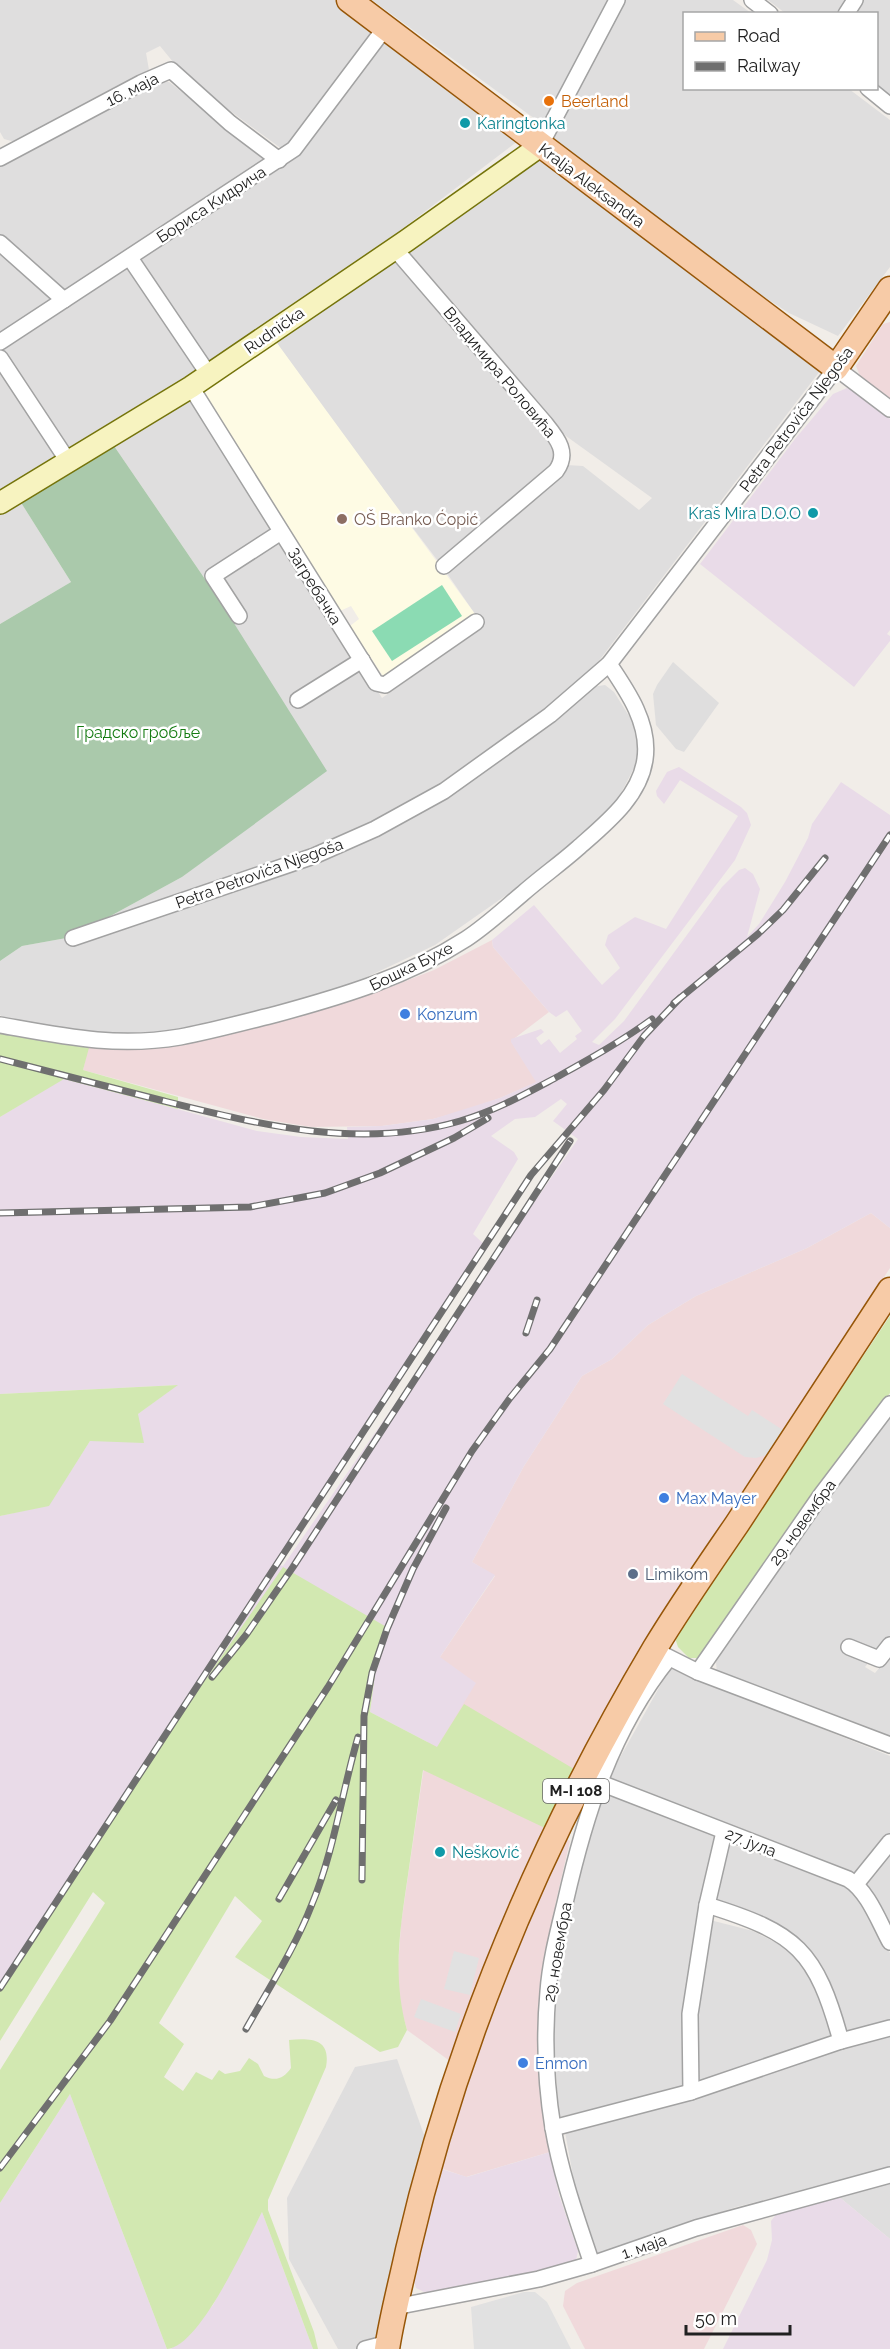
<svg xmlns="http://www.w3.org/2000/svg" width="890" height="2349" font-family="Raleway,sans-serif">
  <style>
    .residential { fill: #dfdede }
    .commercial { fill: #f0d9db }
    .industrial { fill: #e9dbe8; fill-rule: evenodd }
    .education { fill: #fefbe4 }
    .grass { fill: #d2e8b1 }
    .cemetery { fill: #aac9ab }
    .pitch { fill: #8bdbb3 }
    .parking { fill: #e1e1e1 }
    .lines { fill: none; stroke-linecap: round; stroke-linejoin: round }
    .street-casing { stroke: #a2a2a2; stroke-width: 18 }
    .secondary-casing { stroke: #75740b; stroke-width: 24 }
    .primary-casing { stroke: #965608; stroke-width: 27 }
    .street { stroke: #fff; stroke-width: 15 }
    .secondary { stroke: #f7f3c0; stroke-width: 21 }
    .primary { stroke: #f7cba7; stroke-width: 24 }
    .rail-casing { stroke: #6f6f6f; stroke-width: 7 }
    .rail { stroke: #fff; stroke-width: 4.5; stroke-dasharray: 14; stroke-linecap: butt }
    .food-dot { fill: #e8710a; stroke: #fff; stroke-width: 2 }
    .culture-dot { fill: #0f9aa8; stroke: #fff; stroke-width: 2 }
    .education-dot { fill: #8d6e63; stroke: #fff; stroke-width: 2 }
    .shop-dot { fill: #3f7fe0; stroke: #fff; stroke-width: 2 }
    .service-dot { fill: #5c6f8a; stroke: #fff; stroke-width: 2 }
    .labels { text-anchor: middle; stroke-width: 5; stroke-linejoin: round; paint-order: stroke }
    .shield { fill: #fff; stroke: #646464; stroke-width: 1.5 }
    .shield-label { font-size: 15px; font-weight: bold; fill: #212121 }
    .street-label { font-size: 16px; fill: #212121; stroke: #fff }
    .food-label { font-size: 16px; fill: #c56008; stroke: #fff; text-anchor: start }
    .culture-label { font-size: 16px; fill: #0d838f; stroke: #fff; text-anchor: start }
    .education-label { font-size: 16px; fill: #785e54; stroke: #fff; text-anchor: start }
    .park-label { font-size: 16px; fill: #157c12; stroke: #fff }
    .shop-label { font-size: 16px; fill: #366cbe; stroke: #fff; text-anchor: start }
    .service-label { font-size: 16px; fill: #4e5e75; stroke: #fff; text-anchor: start }
  </style>
  <rect width="100%" height="100%" fill="#f1ede8"/>
  <!-- residential -->
  <g class="residential">
    <polygon points="0,0 335,0 374,29 370,41 286,152 187,79 160,46 146,53 149,70 94,102 15,142 4,139 0,132"/>
    <polygon points="372,0 612,0 546,127"/>
    <polygon points="622,0 733,0 751,13 684,14 684,88 849,89 890,120 890,267 838,336 789,313 703,257 552,138"/>
    <polygon points="768,0 890,0 890,97 877,86 876,14 785,13"/>
    <polygon points="390,41 518,141 398,232 195,373 74,449 68,449 2,354 1,348 279,164 374,49"/>
    <polygon points="159,81 169,82 270,160 0,335 0,167"/>
    <polygon points="538,159 820,371 598,662 573,690 454,774 375,824 390,825 592,687 605,685 614,692 641,735 635,766 618,799 576,841 512,891 435,945 352,984 291,1003 173,1032 95,1034 10,1022 0,1015 0,961 22,946 72,937 182,877 229,841 220,601 112,443 193,392 382,698 481,629 475,614 444,569 566,465 583,466 639,510 652,498 566,436 418,276 401,253"/>
    <polygon points="394,258 557,444 558,463 441,565 349,444 274,339"/>
    <polygon points="0,371 57,455 0,493"/>
    <polygon points="20,501 71,582 0,624 0,511"/>
    <polygon points="673,662 719,703 684,752 676,749 656,725 653,694 657,685"/>
    <polygon points="890,1415 890,1636 865,1667 875,1673 890,1655 890,1743 717,1673 716,1662 723,1648 816,1516"/>
    <polygon points="670,1668 890,1756 890,1841 854,1876 608,1779"/>
    <polygon points="603,1791 719,1834 685,2087 559,2117 553,2029 557,1975 586,1843"/>
    <polygon points="727,1843 852,1888 869,1912 890,1953 890,2025 843,2037 813,1955 713,1900"/>
    <polygon points="890,1855 890,1935 867,1893 866,1882"/>
    <polygon points="710,1920 753,1931 790,1950 807,1967 824,2002 833,2039 762,2059 765,2072 841,2048 890,2036 890,2169 736,2207 597,2254 576,2192 565,2132 699,2089 697,2012"/>
    <polygon points="397,2059 434,2163 391,2332 355,2349 338,2349 289,2259 287,2198 355,2067"/>
    <polygon points="890,2184 890,2239 838,2196"/>
  </g>
  <!-- commercial -->
  <g class="commercial">
    <polygon points="890,322 890,400 860,376 856,366 883,324"/>
    <polygon points="492,940 493,947 549,1012 511,1041 537,1082 500,1098 459,1112 433,1119 382,1126 311,1127 263,1119 83,1070 88,1048 132,1048 191,1042 308,1014 393,986 434,970"/>
    <polygon points="871,1213 890,1228 890,1268 733,1507 642,1651 574,1769 546,1828 570,1841 556,1901 538,2020 538,2064 550,2152 466,2177 423,2162 454,2064 407,2030 400,2004 397,1982 401,1924 440,1657 495,1576 472,1562 524,1466 582,1376 612,1359 648,1325 696,1296 807,1248"/>
    <polygon points="743,2225 751,2230 757,2244 704,2349 585,2349 563,2306 565,2291 577,2283"/>
  </g>
  <!-- industrial -->
  <g class="industrial">
    <polygon points="847,388 857,393 890,419 890,630 887,634 890,636 890,641 854,687 700,564 795,439 833,394"/>
    <path d="M679,767L741,807L747,813L751,825L735,860L615,1019L592,1042L599,1045L624,1021L722,887L739,870L745,868L753,874L760,889L747,937L759,924L785,882L808,838L812,824L841,782L890,815V1228L871,1213L807,1248L696,1296L648,1325L612,1359L582,1376L524,1466L472,1562L495,1575L440,1657L476,1683L437,1747L370,1712L375,1674L390,1629L130,1789L0,1990V1516L49,1505L90,1441L138,1414L177,1385L0,1394V1117L64,1078L257,1131L301,1137L348,1139L347,1127L382,1126L433,1119L500,1098L536,1082L511,1042V1039L541,1029L544,1032L536,1038L541,1045L549,1039L560,1053L577,1039L575,1036L582,1031L567,1010L556,1017L549,1012L493,947L492,940L534,905L602,985L620,968L605,945L608,935L635,917L666,929L738,816L680,780L664,804L657,796L656,791L667,772ZM561,1099L567,1104L553,1121L578,1139L283,1566L276,1564L485,1245L473,1234L518,1159L514,1152L491,1136L515,1119L535,1117Z"/>
    <polygon points="70,2094 167,2349 0,2349 0,2203"/>
    <polygon points="550,2152 559,2195 578,2251 576,2261 550,2268 428,2294 416,2288 413,2277 438,2168 467,2177"/>
    <polygon points="838,2196 890,2239 890,2349 723,2349 767,2260 772,2240 771,2221 778,2212"/>
    <polygon points="262,2212 313,2349 171,2349 213,2305"/>
  </g>
  <!-- education -->
  <polygon class="education" points="274,339 475,614 383,676 350,626 359,619 351,606 340,611 198,392"/>
  <!-- grass -->
  <g class="grass">
    <polygon points="0,1027 90,1044 83,1070 178,1097 178,1109 64,1079 0,1117"/>
    <polygon points="890,1316 890,1393 709,1648 697,1658 689,1658 678,1647 675,1638"/>
    <polygon points="178,1385 138,1414 144,1443 90,1441 49,1506 0,1516 0,1394"/>
    <path d="M283,1567L390,1629L375,1674L370,1712L437,1747L464,1704L574,1769L545,1828L423,1770C418,1805 413,1840 408,1875C400,1929 392,1977 407,2030L398,2047L380,2052L235,1957L262,1921L235,1896L159,2023L184,2044L164,2077L183,2091L196,2072L212,2080L219,2070L225,2074L240,2071L249,2058L258,2064L264,2076C276,2082 284,2078 291,2068L289,2040C312,2038 331,2039 326,2067L268,2200V2210L314,2332L318,2349H313L262,2212C247,2241 200,2347 167,2349L70,2094L0,2203V2070L105,1903L93,1892L0,2041V1990L130,1789Z"/>
  </g>
  <!-- cemetery -->
  <polygon class="cemetery" points="112,443 220,601 327,771 182,877 72,937 22,946 0,961 0,624 71,582 20,501"/>
  <!-- pitch -->
  <polygon class="pitch" points="442,585 462,616 392,661 372,631"/>
  <!-- parking -->
  <g class="parking">
    <polygon points="682,1374 748,1416 752,1410 786,1432 773,1453 756,1458 745,1457 663,1404"/>
    <polygon points="454,1951 479,1958 470,1995 444,1989"/>
    <polygon points="421,1999 461,2014 455,2032 414,2017"/>
    <polygon points="524,2292 535,2292 547,2302 571,2349 474,2349 471,2307"/>
  </g>
  <g class="lines">
    <defs>
      <g id="street">
        <polyline points="752,0 770,14"/>
        <polyline points="846,14 855,0"/>
        <polyline points="868,88 890,106"/>
        <polyline points="540,146 617,0"/>
        <polyline points="0,158 141,83 171,70 230,123 279,160"/>
        <polyline points="0,243 64,300"/>
        <path d="M395,249L544,422C556,437 570,452 556,471L444,566"/>
        <polyline points="130,258 209,375"/>
        <polyline points="0,342 294,149 385,28"/>
        <polyline points="0,358 68,461"/>
        <polyline points="191,387 376,683 385,685 476,622"/>
        <polyline points="239,616 213,576 281,532"/>
        <polyline points="298,700 362,660"/>
        <polyline points="73,938 314,856 375,829 444,791 550,715 609,664 836,368 890,409"/>
        <path d="M0,1025C62,1036 116,1048 180,1037C212,1031 245,1022 277,1014C343,996 407,977 466,939C486,926 504,909 522,894C540,878 560,864 578,848C605,824 640,797 645,759C650,724 628,692 609,664"/>
        <polyline points="849,1647 879,1659 890,1645"/>
        <polyline points="662,1654 698,1672 890,1745"/>
        <polyline points="698,1672 821,1495 890,1404"/>
        <path d="M592,1777L598,1782L848,1879C868,1891 879,1922 890,1942"/>
        <polyline points="856,1884 890,1842"/>
        <path d="M707,1905C797,1933 816,1950 841,2041"/>
        <polyline points="691,2092 690,2014 707,1905 724,1832"/>
        <polyline points="553,2128 691,2092 841,2041 890,2028"/>
        <path d="M592,2264C577,2219 561,2175 553,2128C546,2085 544,2036 548,1992C550,1963 558,1932 565,1903C585,1815 611,1730 669,1658"/>
        <polyline points="395,2307 539,2279 592,2264 696,2228 890,2175"/>
        <polyline points="365,2349 388,2343"/>
      </g>
      <polyline id="secondary" points="0,503 191,387 406,241 540,146"/>
      <g id="primary">
        <polyline points="349,0 836,368 890,289"/>
        <path d="M387,2349C392,2316 401,2283 408,2250C457,2037 544,1835 655,1648C681,1605 709,1565 737,1524C788,1446 839,1368 890,1290"/>
      </g>
    </defs>
    <!-- street casing -->
    <use href="#street" class="street-casing"/>
    <!-- secondary casing -->
    <use href="#secondary" class="secondary-casing"/>
    <!-- primary casing -->
    <use href="#primary" class="primary-casing"/>
    <!-- street -->
    <use href="#street" class="street"/>
    <!-- secondary -->
    <use href="#secondary" class="secondary"/>
    <!-- primary -->
    <use href="#primary" class="primary"/>
    <defs>
      <g id="rail">
        <polyline points="674,1003 758,934 783,910 825,858"/>
        <path d="M0,1059C55,1073 109,1087 164,1101C261,1125 361,1150 460,1121C497,1110 525,1094 559,1076C591,1058 622,1041 652,1019"/>
        <polyline points="0,1213 250,1207 325,1193 380,1173 454,1138 488,1118"/>
        <polyline points="526,1333 537,1300"/>
        <polyline points="212,1677 246,1635 293,1567 570,1141"/>
        <polyline points="362,1880 364,1716 372,1673 387,1629 413,1569 446,1508"/>
        <polyline points="279,1899 336,1800"/>
        <polyline points="0,1988 531,1175 604,1090 644,1036 680,998"/>
        <path d="M246,2029C269,1988 295,1948 312,1904C334,1851 342,1792 358,1737"/>
        <polyline points="0,2168 110,2021 328,1687 472,1451 510,1398 550,1349 890,835"/>
      </g>
    </defs>
    <!-- rail casing -->
    <use href="#rail" class="rail-casing"/>
    <!-- rail -->
    <use href="#rail" class="rail"/>
  </g>
  <!-- markers -->
  <circle class="food-dot" cx="549" cy="101" r="6"/>
  <g class="culture-dot">
    <circle cx="465" cy="123" r="6"/>
    <circle cx="813" cy="513" r="6"/>
    <circle cx="440" cy="1852" r="6"/>
  </g>
  <circle class="education-dot" cx="342" cy="519" r="6"/>
  <g class="shop-dot">
    <circle cx="405" cy="1014" r="6"/>
    <circle cx="664" cy="1498" r="6"/>
    <circle cx="523" cy="2063" r="6"/>
  </g>
  <circle class="service-dot" cx="633" cy="1574" r="6"/>
  <g class="labels">
    <!-- shield labels -->
    <rect class="shield" x="543" y="1779" width="66" height="24" rx="4.5"/>
    <g class="shield-label">
      <text x="576" y="1796">M-I 108</text>
    </g>
    <!-- street labels -->
    <g class="street-label">
      <text transform="translate(132 89) rotate(-26)" y="6">16. маја</text>
      <text transform="translate(592 185) rotate(37)" y="6">Kralja Aleksandra</text>
      <text transform="translate(211 204) rotate(-33)" y="6">Бориса Kидрича</text>
      <text transform="translate(274 330) rotate(-35)" y="6">Rudnička</text>
      <text transform="translate(500 372) rotate(50)" y="6">Владимира Роловића</text>
      <text transform="translate(796 419) rotate(-53)" y="6">Petra Petrovića Njegoša</text>
      <text transform="translate(315 586) rotate(58)" y="6">Загребачка</text>
      <text transform="translate(259 873) rotate(-20)" y="6">Petra Petrovića Njegoša</text>
      <text transform="translate(411 966) rotate(-26)" y="6">Бошка Бухе</text>
      <text transform="translate(802 1522) rotate(-54)" y="6">29. новембра</text>
      <text transform="translate(751 1842) rotate(21)" y="6">27. јула</text>
      <text transform="translate(557 1952) rotate(-80)" y="6">29. новембра</text>
      <text transform="translate(644 2246) rotate(-19)" y="6">1. маја</text>
    </g>
    <!-- food labels -->
    <g class="food-label">
      <text x="561" y="107">Beerland</text>
    </g>
    <!-- culture labels -->
    <g class="culture-label">
      <text x="477" y="129">Karingtonka</text>
      <text x="801" y="519" text-anchor="end">Kraš Mira D.O.O</text>
      <text x="452" y="1858">Nešković</text>
    </g>
    <!-- education labels -->
    <g class="education-label">
      <text x="354" y="525">OŠ Branko Ćopić</text>
    </g>
    <!-- park labels -->
    <g class="park-label">
      <text x="138" y="738">Градско гробље</text>
    </g>
    <!-- shop labels -->
    <g class="shop-label">
      <text x="417" y="1020">Konzum</text>
      <text x="676" y="1504">Max Mayer</text>
      <text x="535" y="2069">Enmon</text>
    </g>
    <!-- service labels -->
    <g class="service-label">
      <text x="645" y="1580">Limikom</text>
    </g>
  </g>
  <!-- legend -->
  <rect x="683" y="12" width="195" height="78" fill="#ffffff" stroke="#a6a6a6" stroke-width="1.5"/>
  <rect x="695" y="32" width="30" height="9" fill="#f7cba7" stroke="#a6a6a6" stroke-width="1.5"/>
  <text x="737" y="42" font-size="18" fill="#212121">Road</text>
  <rect x="695" y="62" width="30" height="9" fill="#6f6f6f" stroke="#a6a6a6" stroke-width="1.5"/>
  <text x="737" y="72" font-size="18" fill="#212121">Railway</text>
  <!-- scale -->
  <path d="M686 2325v9h104v-9" fill="none" stroke="#212121" stroke-width="3"/>
  <text x="695" y="2325" font-size="18" fill="#212121" stroke="#ffffff" stroke-width="4.5" paint-order="stroke">50 m</text>
</svg>
